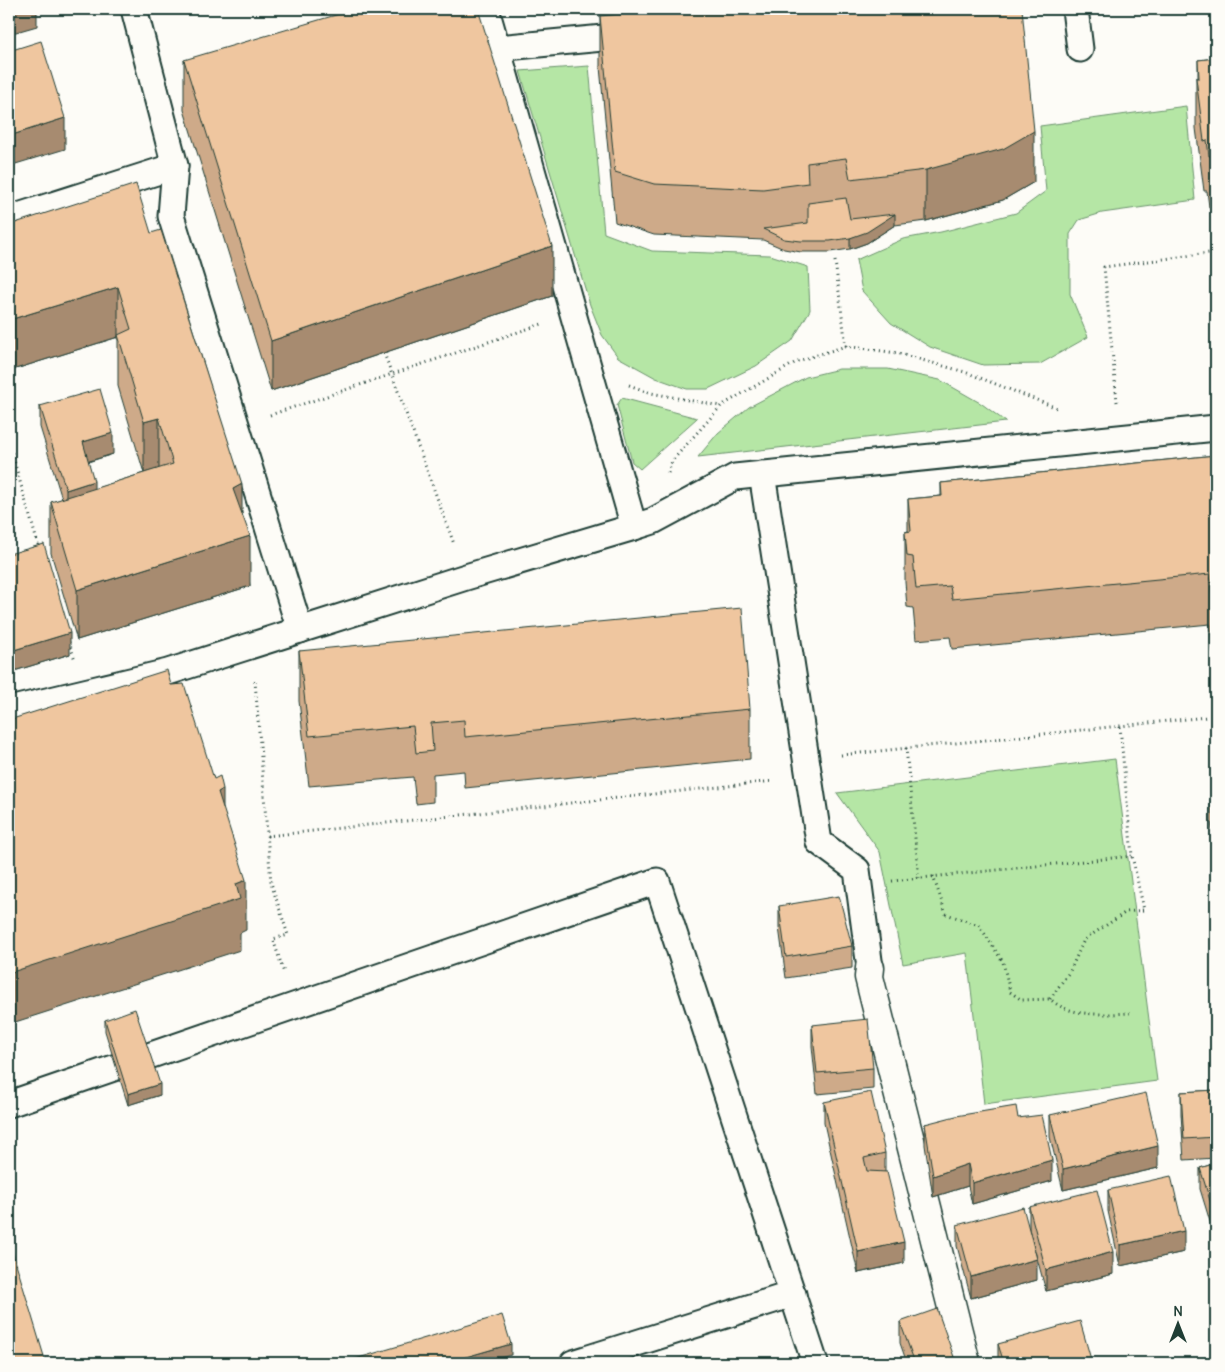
<svg xmlns="http://www.w3.org/2000/svg" width="1225" height="1372" font-family="Delius,sans-serif">
  <style>
    .green { fill: #b5e6a5; stroke: #6a926c }
    .lines { fill: none; stroke-linecap: round; stroke-linejoin: round }
    .service-casing { stroke: #1f3d34; stroke-width: 29 }
    .minor-casing { stroke: #1f3d34; stroke-width: 31 }
    .path { stroke: #1f3d34; stroke-width: 3; stroke-dasharray: 1 4; stroke-linecap: butt }
    .service { stroke: #fdfcf7; stroke-width: 25 }
    .minor { stroke: #fdfcf7; stroke-width: 28 }
    .wall { fill: #ceaa89; stroke: #1f3d34 }
    .shaded-wall { fill: #a78b6f; stroke: #1f3d34 }
    .building { fill: #efc69f; stroke: #1f3d34 }
  </style>
  <rect width="100%" height="100%" fill="#fdfcf7"/>
  <filter id="ink" filterUnits="userSpaceOnUse"><feTurbulence type="fractalNoise" baseFrequency=".02" numOctaves="2"/><feDisplacementMap in="SourceGraphic" scale="10" xChannelSelector="R" yChannelSelector="G"/><feConvolveMatrix kernelMatrix="1 2 1 2 8 2 1 2 1" color-interpolation-filters="sRGB"/></filter>
  <g filter="url(#ink)">
    <!-- green -->
    <g class="green">
      <polygon points="589,66 604,233 652,251 770,255 808,267 810,310 792,341 756,366 708,389 687,389 656,378 618,357 602,335 590,305 520,71"/>
      <polygon points="1186,106 1195,200 1102,213 1079,220 1070,234 1070,294 1088,337 1040,364 983,365 930,347 891,323 862,291 856,260 903,239 941,232 1016,213 1046,191 1040,126"/>
      <polygon points="839,369 888,369 940,380 982,404 1006,422 698,457 718,433 749,407 806,377"/>
      <polygon points="622,398 697,418 640,469 632,462 617,405"/>
      <polygon points="1115,759 1157,1081 984,1104 967,953 903,964 880,852 837,793"/>
    </g>
    <g class="lines">
      <defs>
        <g id="service">
          <polyline points="134,9 175,166 171,216 300,630"/>
          <polyline points="486,9 634,527"/>
          <polyline points="1075,9 1080,49"/>
          <polyline points="497,48 635,35"/>
          <polyline points="9,219 175,166"/>
          <polyline points="762,474 819,842 857,870 870,968"/>
          <polyline points="9,710 168,672 466,577 634,527 653,521 735,477 1216,428"/>
          <polyline points="9,1104 657,881 815,1363"/>
          <polyline points="573,1363 793,1294"/>
        </g>
        <polyline id="minor" points="870,968 869,977 966,1363"/>
      </defs>
      <!-- service casing -->
      <use href="#service" class="service-casing"/>
      <!-- minor casing -->
      <use href="#minor" class="minor-casing"/>
      <!-- path -->
      <g class="path">
        <polyline points="835,261 846,346"/>
        <polyline points="384,353 454,544"/>
        <polyline points="629,385 651,393 720,406"/>
        <polyline points="1117,402 1104,267 1216,252"/>
        <polyline points="270,415 542,324"/>
        <polyline points="9,443 39,548"/>
        <polyline points="668,473 672,461 721,406 798,361 846,346 897,353 965,372 1057,408"/>
        <polyline points="69,642 75,660"/>
        <polyline points="255,681 271,883 288,935 273,939 284,973"/>
        <polyline points="906,748 919,878"/>
        <polyline points="841,755 1216,716"/>
        <polyline points="267,836 774,781"/>
        <path d="M933,876L946,914L979,925L1003,962L1010,992L1022,1000L1050,999C1071,1018 1104,1014 1130,1013"/>
        <polyline points="892,881 1132,856 1120,726"/>
        <polyline points="1050,999 1070,971 1084,940 1126,912 1144,910 1132,856"/>
      </g>
      <!-- service -->
      <use href="#service" class="service"/>
      <!-- minor -->
      <use href="#minor" class="minor"/>
    </g>
    <!-- wall -->
    <g class="wall">
      <polygon points="600,16 1034,182 1003,200 926,221 895,225 867,243 850,249 830,252 801,252 784,249 763,240 654,235 615,222 600,67"/>
      <polygon points="1216,58 1216,207 1209,207 1207,191 1204,191 1196,128 1196,78 1198,78 1198,60"/>
      <polygon points="184,60 552,296 271,391 184,110"/>
      <polygon points="9,225 151,233 242,514 250,586 77,640 51,553 51,502 62,499 40,427 40,406 113,454 88,462 94,489 144,473 118,386 118,337 9,371"/>
      <polygon points="1216,455 1216,657 1214,658 1210,624 952,649 950,637 916,640 913,608 907,607 905,582 905,532 908,531 908,499 941,496 941,483"/>
      <polygon points="9,554 70,654 14,671 9,655"/>
      <polygon points="299,651 750,709 750,759 465,788 464,771 433,774 433,802 416,804 413,777 309,786 299,701"/>
      <polygon points="1211,782 1216,782 1216,870 1211,821"/>
      <polygon points="779,906 852,946 852,968 786,978 779,927"/>
      <polygon points="105,1020 160,1095 128,1105 105,1031"/>
      <polygon points="812,1025 873,1068 873,1089 817,1094 812,1046"/>
      <polygon points="1216,1090 1216,1158 1184,1160 1181,1114 1181,1092"/>
      <polygon points="824,1102 885,1153 885,1172 904,1263 858,1273 824,1123"/>
      <polygon points="1050,1115 1158,1168 1063,1190 1050,1137"/>
      <polygon points="1018,1118 1052,1181 972,1204 968,1186 933,1197 925,1145 925,1124"/>
      <polygon points="1216,1163 1216,1241 1200,1189 1200,1168"/>
      <polygon points="1108,1190 1184,1252 1120,1266 1108,1211"/>
      <polygon points="1029,1207 1113,1274 1046,1291 1029,1229"/>
      <polygon points="957,1225 1037,1280 971,1298 957,1246"/>
      <polygon points="900,1322 954,1363 907,1363 900,1343"/>
      <polygon points="998,1344 1092,1363 998,1363"/>
    </g>
    <!-- shaded-wall -->
    <g class="shaded-wall">
      <polygon points="9,9 37,9 37,26 9,34"/>
      <polygon points="65,118 65,149 9,166 9,136"/>
      <polygon points="1034,131 1034,182 1003,200 926,221 926,170"/>
      <polygon points="895,214 895,225 867,243 850,249 850,238"/>
      <polygon points="552,246 552,296 271,391 271,341"/>
      <polygon points="118,287 118,337 9,371 9,320"/>
      <polygon points="159,418 159,469 144,473 144,422"/>
      <polygon points="113,433 113,454 83,463 83,442"/>
      <polygon points="94,481 94,502 66,511 66,490"/>
      <polygon points="242,484 242,535 233,489"/>
      <polygon points="250,536 250,586 77,640 77,590"/>
      <polygon points="70,633 70,654 14,671 14,650"/>
      <polygon points="223,789 223,840 218,792"/>
      <polygon points="246,880 246,930 240,933 240,950 9,1024 9,973 236,884"/>
      <polygon points="160,1084 160,1095 128,1105 128,1094"/>
      <polygon points="1158,1146 1158,1168 1063,1190 1063,1169"/>
      <polygon points="1052,1160 1052,1181 972,1204 972,1183"/>
      <polygon points="968,1164 968,1186 933,1197 933,1176"/>
      <polygon points="1184,1231 1184,1252 1120,1266 1120,1245"/>
      <polygon points="904,1242 904,1263 858,1273 858,1252"/>
      <polygon points="1113,1252 1113,1274 1046,1291 1046,1270"/>
      <polygon points="1037,1259 1037,1280 971,1298 971,1277"/>
      <polygon points="511,1344 511,1355 482,1363 445,1363"/>
      <polygon points="954,1357 954,1363 936,1363"/>
    </g>
    <!-- building -->
    <g class="building">
      <polygon points="356,9 478,9 552,246 271,341 184,60"/>
      <polygon points="671,9 1022,9 1034,131 1003,149 926,170 850,179 846,158 807,163 808,183 763,189 654,184 615,172 600,16"/>
      <polygon points="41,41 65,118 9,136 9,51"/>
      <polygon points="1216,58 1216,156 1209,156 1207,140 1204,141 1196,78 1199,78 1198,60"/>
      <polygon points="136,184 151,233 161,230 242,484 233,489 250,536 77,590 51,502 173,464 159,418 144,422 118,335 131,329 118,287 9,320 9,225"/>
      <polygon points="846,198 850,219 895,214 867,232 850,238 830,241 801,241 784,239 763,229 808,223 808,203"/>
      <polygon points="100,389 113,433 83,442 94,481 66,490 40,406"/>
      <polygon points="1216,455 1216,607 1214,607 1210,574 952,599 950,586 916,589 913,557 907,556 905,532 911,531 908,499 942,496 941,483"/>
      <polygon points="44,544 70,633 14,650 9,633 9,554"/>
      <polygon points="742,608 750,709 465,737 464,720 431,723 433,751 416,753 413,726 309,736 299,651"/>
      <polygon points="167,670 171,685 184,684 214,779 220,776 223,789 218,792 246,880 236,884 240,899 9,973 9,720"/>
      <polygon points="1211,782 1216,782 1216,832"/>
      <polygon points="839,896 852,946 786,957 779,906"/>
      <polygon points="135,1009 160,1084 128,1094 105,1020"/>
      <polygon points="868,1019 873,1068 817,1073 812,1025"/>
      <polygon points="1216,1090 1216,1137 1184,1139 1181,1092"/>
      <polygon points="871,1092 885,1153 864,1158 867,1171 887,1172 904,1242 858,1252 824,1102"/>
      <polygon points="1146,1093 1158,1146 1063,1169 1050,1115"/>
      <polygon points="1016,1106 1018,1118 1042,1115 1052,1160 972,1183 968,1164 933,1176 925,1124 956,1116"/>
      <polygon points="1216,1163 1216,1220 1200,1168"/>
      <polygon points="1171,1176 1184,1231 1120,1245 1108,1190"/>
      <polygon points="1097,1190 1113,1252 1046,1270 1029,1207"/>
      <polygon points="1023,1207 1037,1259 971,1277 957,1225"/>
      <polygon points="9,1240 46,1363 9,1363"/>
      <polygon points="937,1309 954,1357 936,1363 915,1363 900,1322"/>
      <polygon points="502,1315 511,1344 445,1363 342,1363"/>
      <polygon points="1080,1321 1092,1363 1004,1363 998,1344"/>
    </g>
  </g>
  <!-- margin -->
  <rect width="1225" height="1372" fill="none" stroke="#fdfcf7" stroke-width="30"/>
  <rect x="15" y="15" width="1195" height="1342" fill="none" stroke="#1f3d34" stroke-width="2" filter="url(#ink)"/>
  <!-- north arrow -->
  <g transform="translate(1178 1324)" stroke="#fdfcf7" stroke-width="4" paint-order="stroke">
  <path d="M0-4L9 19L0 12L-9 19Z" fill="#1f3d34"/>
  <text y="-8" font-size="14" font-weight="bold" text-anchor="middle" fill="#1f3d34">N</text>
  </g>
</svg>
